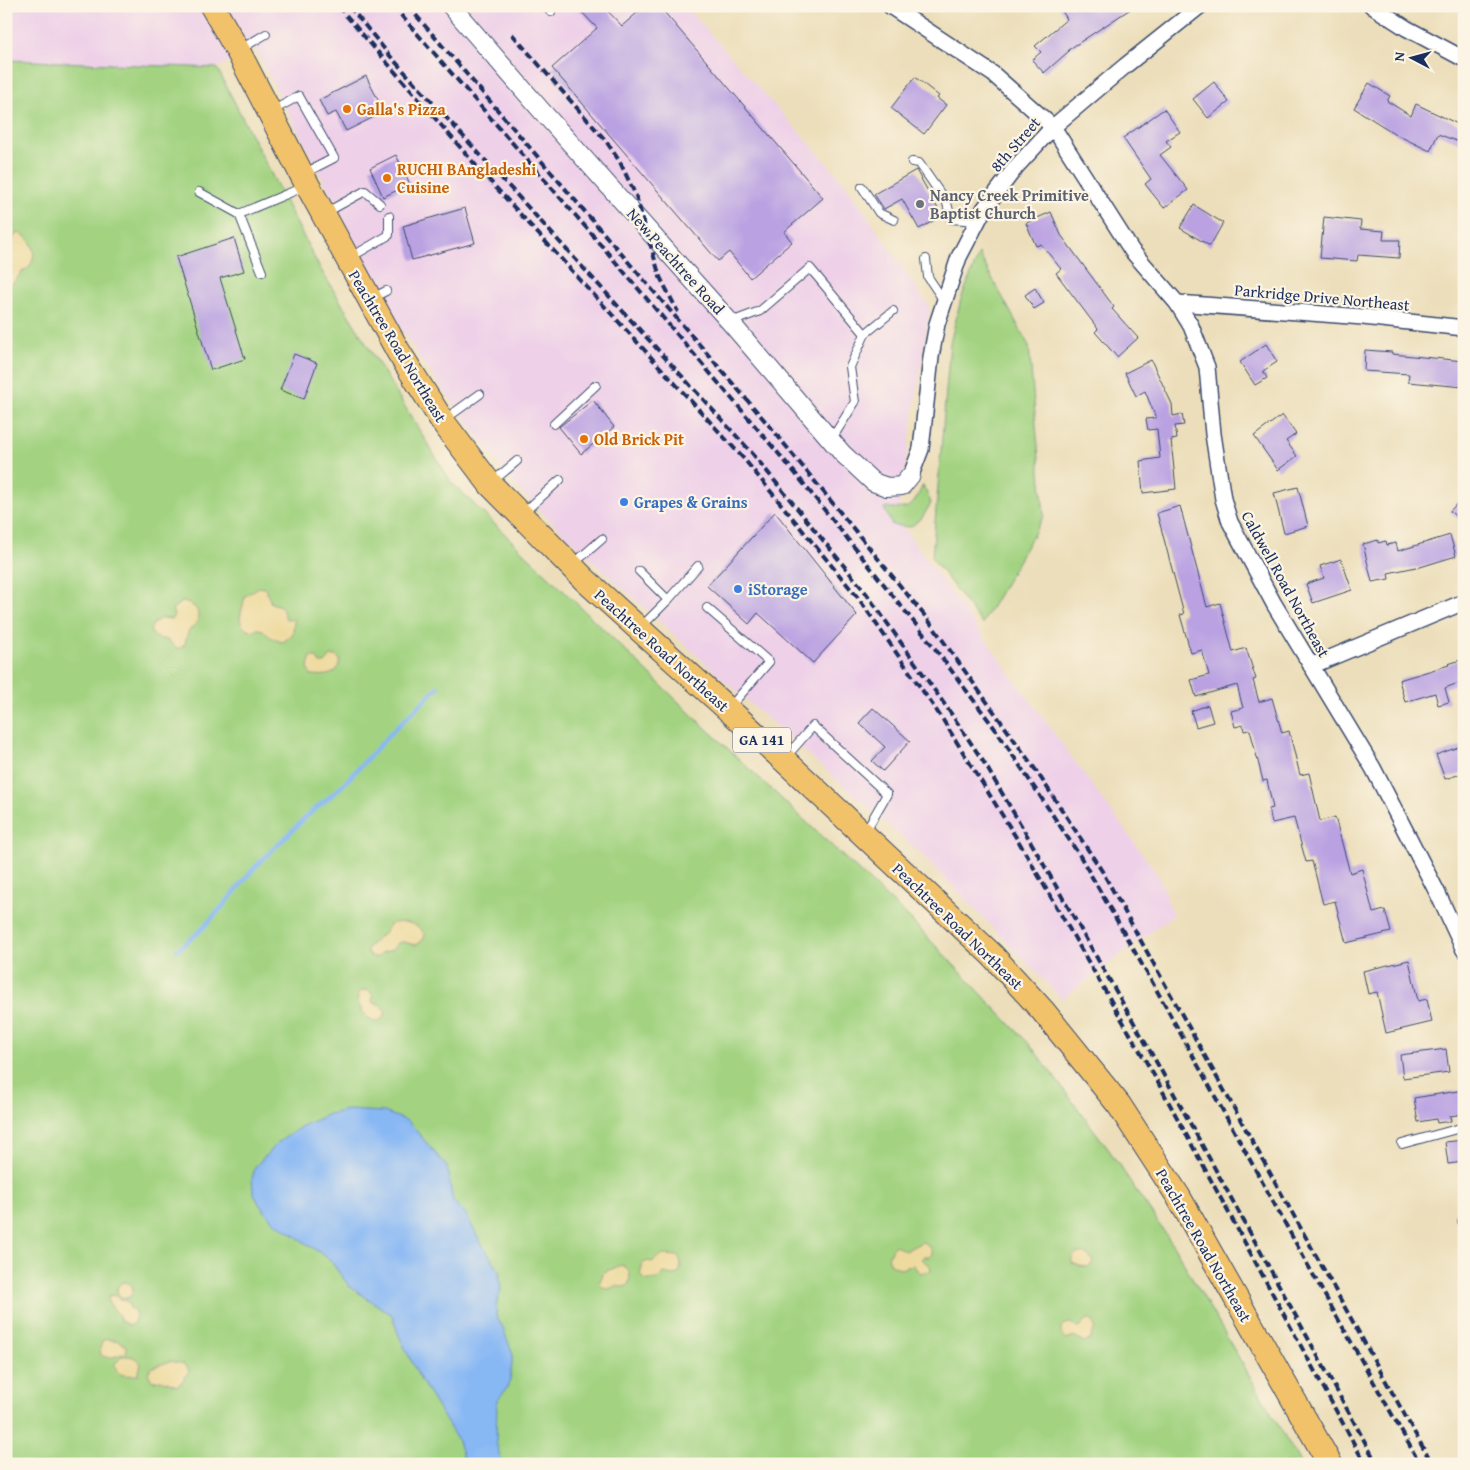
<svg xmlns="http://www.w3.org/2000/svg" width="1470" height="1470" font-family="'Gentium Book Plus',serif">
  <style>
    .built { fill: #eed0e8 }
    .green { fill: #a3d381; stroke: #5f8170 }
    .sand { fill: #eeda9e; stroke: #84847e }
    .water { fill: #88b8f4; stroke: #5274a9 }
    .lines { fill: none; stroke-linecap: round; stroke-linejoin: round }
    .stream { stroke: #88b8f4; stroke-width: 4.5 }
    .building { fill: #b9a1e2 }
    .service-casing { stroke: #3a496c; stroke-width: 10 }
    .minor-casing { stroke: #3a496c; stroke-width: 18 }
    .tertiary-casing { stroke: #3a496c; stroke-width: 20 }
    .trunk-casing { stroke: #3a496c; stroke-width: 26 }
    .service { stroke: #fff; stroke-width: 8 }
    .minor { stroke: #fff; stroke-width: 15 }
    .tertiary { stroke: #fff; stroke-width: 18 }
    .trunk { stroke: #f2c26a; stroke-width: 24 }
    .rail { stroke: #1b2f5e; stroke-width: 4; stroke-dasharray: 8 4; stroke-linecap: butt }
    .food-dot { fill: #e8710a; stroke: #fcf5e5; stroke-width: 2 }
    .worship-dot { fill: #6b7280; stroke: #fcf5e5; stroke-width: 2 }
    .shop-dot { fill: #3f7fe0; stroke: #fcf5e5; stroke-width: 2 }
    .labels { text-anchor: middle; stroke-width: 4.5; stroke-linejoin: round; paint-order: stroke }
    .shield { fill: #fcf5e5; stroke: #5e6a86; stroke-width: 1 }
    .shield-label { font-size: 15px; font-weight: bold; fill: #1b2f5e }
    .food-label { font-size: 16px; font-weight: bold; fill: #c56008; stroke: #fcf5e5; text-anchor: start }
    .street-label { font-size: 16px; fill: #1b2f5e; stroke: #fcf5e5 }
    .worship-label { font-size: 16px; font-weight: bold; fill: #5b616d; stroke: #fcf5e5; text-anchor: start }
    .shop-label { font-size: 16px; font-weight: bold; fill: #366cbe; stroke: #fcf5e5; text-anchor: start }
  </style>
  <rect width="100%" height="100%" fill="#fcf5e5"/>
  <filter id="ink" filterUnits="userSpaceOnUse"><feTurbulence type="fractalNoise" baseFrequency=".02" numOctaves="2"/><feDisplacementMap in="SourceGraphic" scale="10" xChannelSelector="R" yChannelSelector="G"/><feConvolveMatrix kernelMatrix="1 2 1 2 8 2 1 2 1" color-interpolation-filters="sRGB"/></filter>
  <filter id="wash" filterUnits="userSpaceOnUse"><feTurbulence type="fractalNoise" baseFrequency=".0096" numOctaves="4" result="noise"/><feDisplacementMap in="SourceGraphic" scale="20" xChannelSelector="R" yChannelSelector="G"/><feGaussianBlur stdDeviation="1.12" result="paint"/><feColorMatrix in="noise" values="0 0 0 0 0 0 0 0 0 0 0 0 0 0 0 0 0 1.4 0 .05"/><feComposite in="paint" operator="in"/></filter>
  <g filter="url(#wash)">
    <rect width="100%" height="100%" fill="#ecdeba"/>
    <!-- built -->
    <polygon class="built" points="6,6 685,6 844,182 930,308 897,519 1158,875 1173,915 1062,999 922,855 744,698 595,563 519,490 420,359 394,316 255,48 217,68 6,60"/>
    <!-- green -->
    <g class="green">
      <polygon points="6,60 217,68 318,265 451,482 694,717 911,920 1031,1046 1109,1150 1173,1245 1301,1464 6,1464"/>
      <polygon points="979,254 1029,346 1044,516 982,624 932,558 950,343 961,299"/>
      <path d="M923,485L931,503L922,518L910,527L892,525L884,508C911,509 911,510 923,485Z"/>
    </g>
    <!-- sand -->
    <g class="sand">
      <path d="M18,233C32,237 38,253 30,266C26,271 28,267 23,271C17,276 19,280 9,285L6,283V256L11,253L13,238Z"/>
      <path d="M259,587L265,588L271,603L281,606L286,619L294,620L293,634L283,642C274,640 269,637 263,630L258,629L254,631L245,628L241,624L240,617L245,596Z"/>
      <path d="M182,602C193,604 201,609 197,621C196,626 191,627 189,631C187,633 186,642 184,646L177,649C174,646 171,642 167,640C159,638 154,639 150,630L153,624L161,618L172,619L174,615L172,609Z"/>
      <path d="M331,656H337L340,660C338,677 325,676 311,675C307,669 308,663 311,657H316L320,663H325Z"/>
      <path d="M405,922C415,925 421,926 425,936L422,941L416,945L403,942L398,943L392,950L381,953L376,958C371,957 368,955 367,949L378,937L384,934L388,926L393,923Z"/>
      <path d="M369,990L373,996L372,1002L379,1004L385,1010V1016L379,1021C364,1021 364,1012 357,1001L360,991Z"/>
      <path d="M922,1242C929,1245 931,1247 932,1254L929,1257H923L921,1259L931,1267L930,1271L920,1273L913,1265L901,1269L891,1264L888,1258L892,1248L896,1245L905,1251Z"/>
      <path d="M1079,1253C1085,1254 1090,1255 1093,1262L1089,1267L1080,1266L1072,1263C1071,1257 1073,1254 1079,1253Z"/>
      <path d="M665,1255L678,1256C682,1262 682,1268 678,1274L673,1275L664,1273L660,1278C651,1280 645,1283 640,1274L643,1263L648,1261L652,1262L660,1256Z"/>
      <path d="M622,1265C631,1269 631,1277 628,1285L624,1287L618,1285C610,1287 610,1292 601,1286L600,1281L604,1272Z"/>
      <circle cx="125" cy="1290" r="8"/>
      <polygon points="113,1295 128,1302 130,1308 134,1310 136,1316 133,1324 128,1325 120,1320 120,1317 108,1302 109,1296"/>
      <polygon points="1087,1319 1093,1321 1095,1328 1090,1340 1084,1342 1074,1336 1066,1339 1061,1334 1061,1328 1064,1324 1071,1323 1077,1328 1081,1327 1084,1321"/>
      <path d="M106,1339L120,1341L127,1347L126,1353C117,1355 109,1361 101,1355L100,1349L102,1341Z"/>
      <path d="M122,1356C130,1356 137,1356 141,1364L138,1375C126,1375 119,1378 114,1365Z"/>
      <path d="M170,1361C179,1364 185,1361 189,1371L182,1382L177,1386L161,1380L152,1381L148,1373L151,1368Z"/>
    </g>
    <!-- water -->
    <polygon class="water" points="347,1110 384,1112 408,1121 447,1167 453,1201 466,1214 479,1240 499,1270 501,1290 497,1301 496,1315 502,1326 513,1355 510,1380 507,1388 497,1400 496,1442 502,1464 465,1464 458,1441 420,1379 399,1336 392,1315 349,1286 329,1259 272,1220 259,1204 253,1191 252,1179 255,1167 276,1144 302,1126 329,1114"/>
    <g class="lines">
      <!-- stream -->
      <polyline class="stream" points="177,950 199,932 223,906 255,867 307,816 340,788 392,732 438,687"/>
    </g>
    <g id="blocks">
      <!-- building -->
      <g class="building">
        <polygon points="576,6 603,6 622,26 645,6 659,6 823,198 784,232 792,242 750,278 729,252 718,261 552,68 597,28"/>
        <polygon points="1059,6 1088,6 1091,10 1097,6 1135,6 1068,50 1069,51 1044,73 1032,60 1041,52 1035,46 1067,19"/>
        <polygon points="366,76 384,112 346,131 336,112 327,116 319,100"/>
        <polygon points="915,77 939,96 937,98 946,105 924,134 891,108"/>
        <polygon points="1214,82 1229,102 1208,118 1193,99"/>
        <polygon points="1369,83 1390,96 1387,101 1411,116 1416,104 1464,127 1464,144 1438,134 1430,151 1397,135 1354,108"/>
        <polygon points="1164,109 1180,132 1166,141 1171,147 1160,155 1188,190 1164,208 1145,184 1151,179 1123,138"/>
        <polygon points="396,155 410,184 383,197 370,168"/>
        <polygon points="916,170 942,216 919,229 902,199 884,209 874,194"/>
        <polygon points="1194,205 1223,223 1210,246 1180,228"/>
        <polygon points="465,208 475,243 412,260 403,226"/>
        <polygon points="1051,212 1061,235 1114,307 1112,309 1138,338 1117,357 1095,332 1098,329 1056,273 1061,269 1041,244 1036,246 1026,223"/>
        <polygon points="1324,217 1361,221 1360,229 1384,231 1383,240 1400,240 1399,258 1358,255 1357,261 1320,258"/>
        <polygon points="234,238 244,271 220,278 245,359 211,370 176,257"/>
        <polygon points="1035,288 1044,303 1034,309 1025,295"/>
        <polygon points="1266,344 1277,362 1263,371 1267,378 1255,385 1240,362"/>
        <polygon points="1365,350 1392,352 1392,354 1464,361 1464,387 1408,382 1409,374 1364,371"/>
        <polygon points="294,354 317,363 304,399 280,390"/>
        <polygon points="1151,360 1172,404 1173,416 1182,414 1184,425 1175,426 1177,439 1171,440 1176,489 1143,493 1140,461 1160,458 1157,429 1148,430 1146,419 1156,418 1145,391 1136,396 1125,373"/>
        <polygon points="593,400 614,427 581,454 559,427"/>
        <polygon points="1282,415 1296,434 1286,441 1297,456 1278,470 1254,436"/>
        <polygon points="1298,487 1308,526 1284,533 1274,493"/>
        <polygon points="1464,496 1464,524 1450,511"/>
        <polygon points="1180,506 1207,607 1220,603 1233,652 1246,648 1256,679 1253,680 1259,702 1272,698 1282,733 1289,731 1300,775 1309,773 1320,821 1335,817 1350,873 1362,869 1373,913 1385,910 1391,932 1346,943 1335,901 1323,904 1312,861 1306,862 1294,818 1272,823 1269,809 1273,808 1267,780 1263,781 1250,730 1244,731 1243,725 1235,727 1231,711 1243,708 1237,685 1196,697 1191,680 1209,675 1202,650 1191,653 1180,615 1184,614 1157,513"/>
        <polygon points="775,512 857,615 813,663 758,613 749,624 707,586"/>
        <polygon points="1450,535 1456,556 1417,568 1416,567 1388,573 1389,579 1372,582 1363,544 1378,540 1378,543 1386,541 1387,545 1396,543 1398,551"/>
        <polygon points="1341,559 1352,590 1313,603 1306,584 1324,578 1320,566"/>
        <polygon points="1464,659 1464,681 1445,688 1449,702 1438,705 1435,693 1405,702 1399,680 1449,665 1448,664"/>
        <polygon points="1208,705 1213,722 1196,727 1191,711"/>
        <polygon points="873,708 910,741 883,771 872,761 885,747 859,723"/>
        <polygon points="1464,745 1464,773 1445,779 1436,755"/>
        <polygon points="1409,960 1418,1001 1427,999 1432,1022 1386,1033 1377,992 1368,994 1363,971"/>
        <polygon points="1446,1049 1449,1072 1403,1078 1400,1055"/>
        <polygon points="1464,1090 1464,1114 1450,1116 1451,1121 1437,1123 1436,1119 1418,1122 1414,1098"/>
        <polygon points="1464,1140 1464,1162 1448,1164 1445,1142"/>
      </g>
    </g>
  </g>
  <g filter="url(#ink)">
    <use href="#blocks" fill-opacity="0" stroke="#3a496c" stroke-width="1"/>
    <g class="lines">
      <defs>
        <g id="service">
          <polyline points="545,6 551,12"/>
          <polyline points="239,50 266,34"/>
          <polyline points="272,111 299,96 334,158 303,174"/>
          <polyline points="912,162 919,163 947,203 951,219 978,221"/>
          <polyline points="862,187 879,213 894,220"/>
          <polyline points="199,192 239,214"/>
          <polyline points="325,213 365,191 380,204"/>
          <polyline points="351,257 389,235 389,216"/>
          <polyline points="926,259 928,277 944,301"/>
          <polyline points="262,272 239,214 306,186"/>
          <polyline points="372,298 386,291"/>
          <polyline points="731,322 760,311 810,268 865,334 893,311"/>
          <polyline points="444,420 480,394"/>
          <polyline points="554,424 596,385"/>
          <polyline points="831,440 855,402 850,367 865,334"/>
          <polyline points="492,482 517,461"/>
          <polyline points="522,514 560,480"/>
          <polyline points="572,565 602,539"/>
          <polyline points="639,571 668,600 642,626"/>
          <polyline points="668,600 698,566"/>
          <polyline points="707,608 769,662 729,708"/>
          <polyline points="785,758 813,726 887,794 865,832"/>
          <polyline points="1402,1144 1464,1127"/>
          <polyline points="1462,1221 1464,1220"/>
        </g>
        <g id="minor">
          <polyline points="890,6 993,74 1053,127 1132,251 1177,303 1191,326 1207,367 1213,434 1223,499 1230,522 1274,604 1373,768 1438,894 1464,950"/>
          <polyline points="1372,6 1406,28 1464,59"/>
          <polyline points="1177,303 1363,317 1464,328"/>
          <polyline points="911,475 921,449 931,357 937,324 959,257 984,209 1016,167 1053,127 1125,66 1200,6"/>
          <polyline points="1311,666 1464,602"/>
        </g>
        <polyline id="tertiary" points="451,6 540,109 730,322 842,453 873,482 887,487 902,486 911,475"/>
        <polyline id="trunk" points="212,6 238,51 302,175 398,351 443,422 490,484 585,580 784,760 992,955 1043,1011 1119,1105 1178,1196 1330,1464"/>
      </defs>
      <!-- service casing -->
      <use href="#service" class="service-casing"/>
      <!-- minor casing -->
      <use href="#minor" class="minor-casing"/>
      <!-- tertiary casing -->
      <use href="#tertiary" class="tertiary-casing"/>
      <!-- trunk casing -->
      <use href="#trunk" class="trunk-casing"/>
      <!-- service -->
      <use href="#service" class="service"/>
      <!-- minor -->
      <use href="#minor" class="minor"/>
      <!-- tertiary -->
      <use href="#tertiary" class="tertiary"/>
      <!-- trunk -->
      <use href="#trunk" class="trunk"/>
      <!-- rail -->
      <g class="rail">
        <polyline points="338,6 479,169 744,459 859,599 943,720 1019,842 1155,1077 1365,1464"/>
        <polyline points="349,6 391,57 752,453 866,593 952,715 983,761 1028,837 1105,972 1162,1072 1377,1464"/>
        <polyline points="393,6 590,232 795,473 933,646 996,730 1080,856 1156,989 1315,1278 1420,1464"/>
        <polyline points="408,6 772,429 929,621 1035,769 1102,871 1432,1464"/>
        <polyline points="512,34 606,141 620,162 636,196 660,277 678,312"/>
      </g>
    </g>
  </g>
  <!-- markers -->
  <g class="food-dot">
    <circle cx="347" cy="109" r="5"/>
    <circle cx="387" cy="178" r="5"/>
    <circle cx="584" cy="439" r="5"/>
  </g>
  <circle class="worship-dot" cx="920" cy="204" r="5"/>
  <g class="shop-dot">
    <circle cx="624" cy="502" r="5"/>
    <circle cx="738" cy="589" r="5"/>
  </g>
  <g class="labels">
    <!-- shield labels -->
    <rect class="shield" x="733" y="727.5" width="58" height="25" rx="4"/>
    <g class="shield-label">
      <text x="762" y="745">GA 141</text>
    </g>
    <!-- food labels -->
    <g class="food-label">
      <text x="357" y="115">Galla's Pizza</text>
      <text x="397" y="175">RUCHI BAngladeshi<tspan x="397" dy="18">Cuisine</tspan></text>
      <text x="594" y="445">Old Brick Pit</text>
    </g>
    <!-- street labels -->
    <g class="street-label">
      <text transform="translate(1015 144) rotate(-49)" y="6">8th Street</text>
      <text transform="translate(676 261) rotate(48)" y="6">New Peachtree Road</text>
      <text transform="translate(1322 297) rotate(5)" y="6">Parkridge Drive Northeast</text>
      <text transform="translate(398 346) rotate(59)" y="6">Peachtree Road Northeast</text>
      <text transform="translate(1286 584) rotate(61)" y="6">Caldwell Road Northeast</text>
      <text transform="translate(662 650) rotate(42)" y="6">Peachtree Road Northeast</text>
      <text transform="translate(958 926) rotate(44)" y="6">Peachtree Road Northeast</text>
      <text transform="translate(1204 1245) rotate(60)" y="6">Peachtree Road Northeast</text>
    </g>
    <!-- worship labels -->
    <g class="worship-label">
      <text x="930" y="201">Nancy Creek Primitive<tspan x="930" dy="18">Baptist Church</tspan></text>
    </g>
    <!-- shop labels -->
    <g class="shop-label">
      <text x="634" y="508">Grapes &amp; Grains</text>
      <text x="748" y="595">iStorage</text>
    </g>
  </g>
  <!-- margin -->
  <rect width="1470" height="1470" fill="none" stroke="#fcf5e5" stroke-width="25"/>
  <!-- north arrow -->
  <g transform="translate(1412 58) rotate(276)" stroke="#fcf5e5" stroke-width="4" paint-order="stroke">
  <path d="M0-4L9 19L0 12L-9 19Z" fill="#1b2f5e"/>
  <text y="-8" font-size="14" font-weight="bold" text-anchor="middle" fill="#1b2f5e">N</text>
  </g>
</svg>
